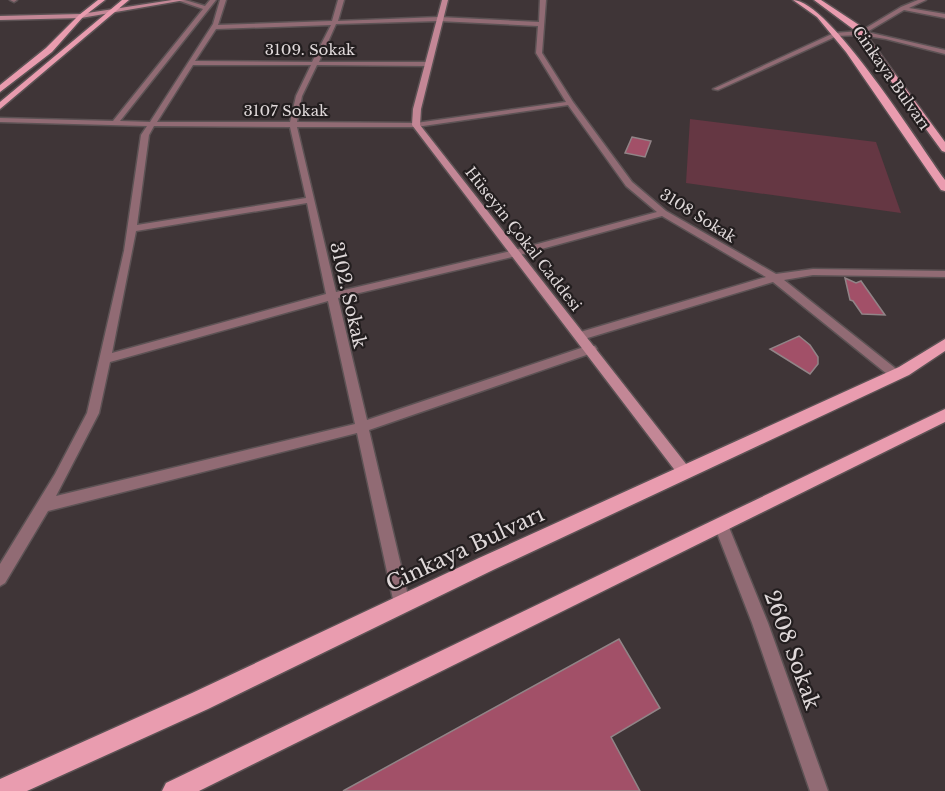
<svg xmlns="http://www.w3.org/2000/svg" width="945" height="791" font-family="'Libre Baskerville',serif">
  <style>
    .green { fill: #653743 }
    .building { fill: #a25068; stroke: #918487; stroke-width: 1.5 }
    .lines { fill: none; stroke-linecap: round; stroke-linejoin: round }
    .street-casing { stroke: #5c5254; stroke-width: 3 }
    .secondary-casing { stroke: #5c5254; stroke-width: 3 }
    .primary-casing { stroke: #5c5254; stroke-width: 3 }
    .street { fill: #916b74; fill-rule: evenodd }
    .secondary { fill: #c38796; fill-rule: evenodd }
    .primary { fill: #e99caf; fill-rule: evenodd }
    .labels { text-anchor: middle; stroke-width: 4.5; stroke-linejoin: round; paint-order: stroke }
    .far-street-label { font-size: 15px; fill: #dfd8d9; stroke: #231e1f }
    .street-label { font-size: 18px; fill: #dfd8d9; stroke: #231e1f }
    .near-street-label { font-size: 21px; fill: #dfd8d9; stroke: #231e1f }
  </style>
  <rect width="100%" height="100%" fill="#3f3537"/>
  <!-- green -->
  <polygon class="green" points="690,119 876,142 901,213 686,183"/>
  <!-- building -->
  <g class="building">
    <polygon points="632,137 651,141 645,157 625,153"/>
    <polygon points="845,278 856,283 861,281 885,315 862,314 853,301 850,300"/>
    <polygon points="799,336 810,345 818,357 818,364 810,374 770,349"/>
    <polygon points="619,639 660,708 611,737 640,791 343,791"/>
  </g>
  <g class="lines">
    <defs>
      <g id="street">
        <polygon points="10,0 17,0 14,2"/>
        <path d="M177,0H185L205,6L210,0H216L120,121L150,122L213,24L220,0H226L218,25L332,21L338,0H344L338,21L439,17L539,22L540,0H546L542,53L573,102L632,182L666,211L776,274L813,269L945,271V277L813,275L784,280L900,372L902,375L900,378H892L773,282L581,340L577,339L576,336L577,333L766,277L662,216L516,256L338,298L367,420L587,346H595L597,349L595,352L369,430L410,604L408,610L402,612L396,610L394,604L357,433L48,511L5,583L0,586V564L55,474L87,413L124,251L141,135L147,126L0,122V118L113,121L203,9ZM439,21L538,26L536,53L566,102L416,123L297,122L302,96L317,65L428,66L431,64L428,62H319L336,24ZM331,25L312,62L195,61L216,29ZM193,65H311L296,96L290,122H157ZM568,105L626,186L657,212L515,250L336,292L297,127H416ZM154,126L290,127L306,198L137,225L149,135ZM307,203L326,294L112,353L136,231ZM328,301L355,424L56,496L99,413L110,362Z"/>
        <polygon points="918,0 926,0 909,8 945,14 945,18 904,10 867,32 945,50 945,54 886,39 860,35 837,36 718,90 713,89 834,33 861,31 901,7"/>
        <polygon points="721,518 726,520 768,623 828,791 810,791 752,623 714,525 716,520"/>
      </g>
      <g id="secondary">
        <polygon points="172,0 185,0 81,18 0,20 0,16 81,14"/>
        <polygon points="442,0 448,0 421,109 420,125 690,469 692,473 690,477 685,479 680,477 412,125 413,109"/>
      </g>
      <g id="primary">
        <polygon points="98,0 105,0 83,17 52,52 0,92 0,85 46,48 79,15"/>
        <polygon points="122,0 129,0 0,109 0,102"/>
        <path d="M793,0C829,0 921,147 945,180V191L941,190L846,52L817,17Z"/>
        <polygon points="814,0 821,0 859,25 945,142 945,152 942,151 853,29"/>
        <polygon points="945,339 945,351 909,375 493,570 208,709 27,791 0,791 0,779 192,693 479,558 899,367"/>
        <polygon points="945,409 945,422 199,791 162,791 166,783"/>
      </g>
    </defs>
    <!-- street casing -->
    <use href="#street" class="street-casing"/>
    <!-- secondary casing -->
    <use href="#secondary" class="secondary-casing"/>
    <!-- primary casing -->
    <use href="#primary" class="primary-casing"/>
    <!-- street -->
    <use href="#street" class="street"/>
    <!-- secondary -->
    <use href="#secondary" class="secondary"/>
    <!-- primary -->
    <use href="#primary" class="primary"/>
  </g>
  <g class="labels">
    <!-- far-street labels -->
    <g class="far-street-label">
      <text x="310" y="55">3109. Sokak</text>
      <text transform="translate(891 78) rotate(55)" y="5">Cinkaya Bulvarı</text>
      <text x="286" y="116">3107 Sokak</text>
      <text transform="translate(698 216) rotate(32)" y="5">3108 Sokak</text>
      <text transform="translate(523 239) rotate(52)" y="5">Hüseyin Çokal Caddesi</text>
    </g>
    <!-- street labels -->
    <g class="street-label">
      <text transform="translate(348 295) rotate(77)" y="6">3102. Sokak</text>
    </g>
    <!-- near-street labels -->
    <g class="near-street-label">
      <text transform="translate(465 549) rotate(-25)" y="7">Cinkaya Bulvarı</text>
      <text transform="translate(792 650) rotate(70)" y="7">2608 Sokak</text>
    </g>
  </g>
</svg>
